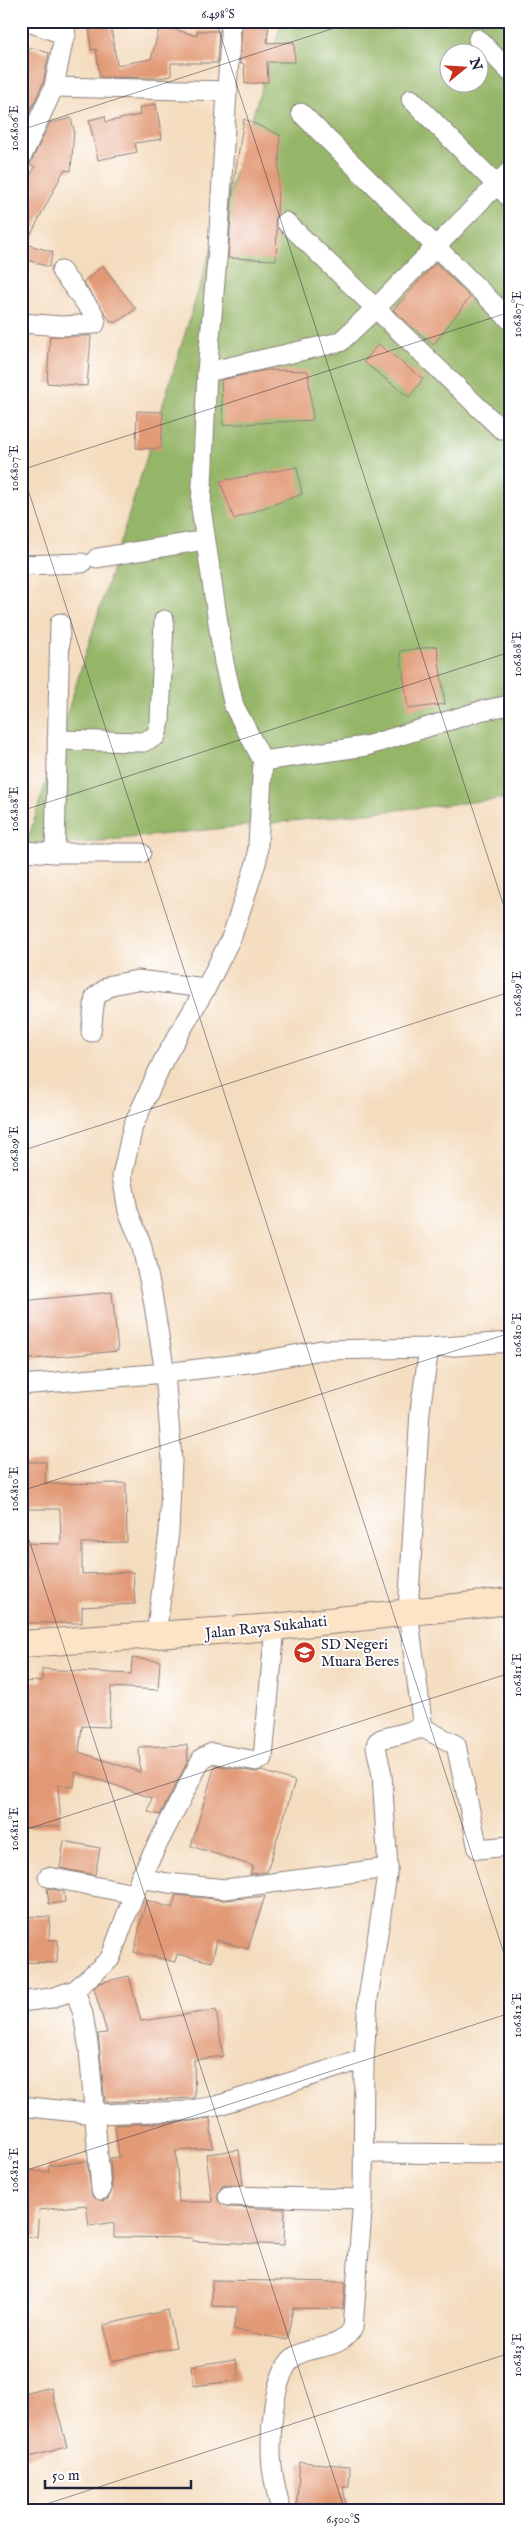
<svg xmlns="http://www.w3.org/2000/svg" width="531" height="2532" font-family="'IM FELL English',serif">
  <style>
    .forest { fill: #95b668; stroke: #5c6c52; fill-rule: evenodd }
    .building { fill: #e29a76 }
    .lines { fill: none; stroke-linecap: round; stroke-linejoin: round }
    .minor-casing { stroke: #8b7f7c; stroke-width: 21 }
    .secondary-casing { stroke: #8b7f7c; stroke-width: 28 }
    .minor { stroke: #fff; stroke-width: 19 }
    .secondary { stroke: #fee4c6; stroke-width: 26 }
    .ticks { fill: none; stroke: #22223b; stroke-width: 1; stroke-opacity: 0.45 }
    .labels { text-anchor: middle; stroke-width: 4; stroke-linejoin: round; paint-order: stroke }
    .street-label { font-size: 15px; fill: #22223b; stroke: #fff }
    .poi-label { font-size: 15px; fill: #22223b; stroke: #fff; text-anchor: start }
    .neatline { fill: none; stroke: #22223b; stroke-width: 2 }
    .ticks-label { font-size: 12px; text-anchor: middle; fill: #22223b }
  </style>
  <rect width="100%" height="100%" fill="#fff"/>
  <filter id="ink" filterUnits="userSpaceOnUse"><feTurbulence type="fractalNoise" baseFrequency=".02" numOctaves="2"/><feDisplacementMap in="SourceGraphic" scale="10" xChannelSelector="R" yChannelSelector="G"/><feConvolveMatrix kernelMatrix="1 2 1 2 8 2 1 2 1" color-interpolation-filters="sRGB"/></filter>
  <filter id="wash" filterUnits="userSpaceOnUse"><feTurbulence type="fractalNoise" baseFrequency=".0096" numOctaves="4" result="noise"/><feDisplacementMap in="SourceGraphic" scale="20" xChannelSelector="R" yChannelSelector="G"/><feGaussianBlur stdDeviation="1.12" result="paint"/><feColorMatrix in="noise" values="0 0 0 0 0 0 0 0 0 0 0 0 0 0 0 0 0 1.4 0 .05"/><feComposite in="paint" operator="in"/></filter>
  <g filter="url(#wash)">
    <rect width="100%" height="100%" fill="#f4dcbe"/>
    <!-- forest -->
    <path class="forest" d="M282,21H510V798L25,849ZM448,52H478V82H448Z"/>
    <g id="blocks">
      <!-- building -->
      <g class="building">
        <polygon points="89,21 110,21 117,65 151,59 160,25 197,36 197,31 219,31 217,63 171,63 171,76 158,78 100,77 96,49 91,50"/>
        <polygon points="242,21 269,21 267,43 294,42 295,62 267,62 268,82 245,84 244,64 240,64"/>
        <polygon points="30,47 49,53 43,83 21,131 21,76"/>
        <polygon points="156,104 162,139 135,143 137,152 98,160 89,120 105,116 106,122 140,115 139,108"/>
        <polygon points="71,118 74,130 71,171 64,170 26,244 53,252 49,267 21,258 21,192 35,167 30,164 50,123"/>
        <polygon points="244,119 280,135 277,215 275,220 277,228 276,260 228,258 233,187"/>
        <polygon points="436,263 470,297 433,345 393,310"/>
        <polygon points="103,266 136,309 117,322 111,322 83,282"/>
        <polygon points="50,336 91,336 87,386 47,383"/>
        <polygon points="378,344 423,379 409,397 364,362"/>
        <polygon points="266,370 308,371 313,420 223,425 221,380"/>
        <polygon points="137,411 163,412 161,449 136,448"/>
        <polygon points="297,467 302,494 234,519 220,481"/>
        <polygon points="437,646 445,704 408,709 400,651"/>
        <polygon points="112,1292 118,1351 21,1360 21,1301"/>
        <polygon points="21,1462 46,1462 45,1484 126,1483 127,1542 82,1543 82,1574 133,1572 135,1604 82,1607 82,1623 24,1623 24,1543 61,1544 60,1509 21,1509"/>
        <polygon points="132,1658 160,1661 158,1690 111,1687 109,1727 82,1726 79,1752 140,1772 139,1747 187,1745 188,1761 160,1815 148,1812 152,1798 76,1772 74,1787 58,1785 61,1826 21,1828 21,1682 42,1681 42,1669 131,1674"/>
        <polygon points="215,1765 255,1772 262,1771 295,1781 267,1872 250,1874 253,1866 191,1846"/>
        <polygon points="64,1841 100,1848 95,1875 60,1868"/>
        <polygon points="47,1888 64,1892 65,1902 49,1904"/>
        <polygon points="176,1895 224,1900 265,1896 248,1949 217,1940 212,1962 177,1954 175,1962 134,1952 146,1900 172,1908"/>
        <polygon points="21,1916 50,1917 49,1940 58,1940 57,1963 21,1962"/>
        <polygon points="129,1976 141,2021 216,2010 223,2056 194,2060 195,2098 105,2102 98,2034 107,2033 94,1988 99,1983"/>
        <polygon points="210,2118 213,2148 176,2151 179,2202 212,2202 206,2154 239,2150 243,2185 222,2186 217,2195 218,2201 228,2207 285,2209 284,2245 192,2241 193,2238 114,2237 114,2222 89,2226 86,2205 39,2210 37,2237 21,2236 21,2170 49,2172 48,2166 87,2161 92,2196 102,2201 108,2199 112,2190 110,2158 119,2157 115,2125 185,2122"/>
        <polygon points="212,2280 345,2282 343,2309 293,2308 287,2340 233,2329 238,2307 212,2306"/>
        <polygon points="168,2310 176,2347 112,2361 104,2325"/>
        <polygon points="236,2359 239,2380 194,2386 191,2366"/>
        <polygon points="51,2387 67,2447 21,2459 21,2395"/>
        <polygon points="300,2462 350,2466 349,2487 343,2487 347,2508 296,2511"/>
      </g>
    </g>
  </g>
  <g filter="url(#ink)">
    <use href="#blocks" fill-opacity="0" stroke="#8b7f7c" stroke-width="1"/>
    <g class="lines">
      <defs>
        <g id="minor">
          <polyline points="26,21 66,35"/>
          <polyline points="478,39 510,72"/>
          <polyline points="54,87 228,91"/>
          <polyline points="411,99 510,198"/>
          <polyline points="301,113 510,320"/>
          <polyline points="21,158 54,87 67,21"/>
          <polyline points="286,222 501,429 510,428"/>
          <polyline points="21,323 62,326 95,324 96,321 93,313 61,271"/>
          <polyline points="207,372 340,342 377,307 510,171"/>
          <polyline points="97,558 205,540"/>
          <polyline points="21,565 82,563"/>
          <polyline points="57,740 143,742 156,736 160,722 164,620"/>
          <polyline points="263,761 366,746 480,711 510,705"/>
          <polyline points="21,851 55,853 141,853"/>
          <polyline points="55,853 60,623"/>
          <polyline points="91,1032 95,997 111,985 137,980 206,988"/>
          <polyline points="429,1348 420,1411 408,1612 423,1728 456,1745 478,1849 510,1846"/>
          <polyline points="21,1385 165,1373 256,1362 321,1350 429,1348 510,1342"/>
          <polyline points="156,1636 169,1532 172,1460 165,1373 152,1293 141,1243 128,1211 122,1176 133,1126 164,1059 206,988 232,936 257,860 263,761 234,706 224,663 201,508 207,372 218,248 231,21"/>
          <polyline points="48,1877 134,1894"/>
          <polyline points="140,1878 168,1883 225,1889 388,1868"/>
          <polyline points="75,1990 83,2014 89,2050 101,2190"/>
          <polyline points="21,2002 51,1998 75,1990 110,1959 140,1878 202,1758 212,1753 257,1761 263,1758 275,1627"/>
          <polyline points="21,2106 95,2114 185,2111 216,2106 364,2059"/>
          <polyline points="365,2153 510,2154"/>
          <polyline points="228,2196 363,2199"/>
          <path d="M281,2511C278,2498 275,2486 273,2474C268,2447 271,2369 297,2355C318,2343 337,2352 353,2328L363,2199L364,2059L368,1999L388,1868L382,1775L376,1747L377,1742L381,1739L423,1728"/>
        </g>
        <polyline id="secondary" points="21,1644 275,1627 510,1601"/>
      </defs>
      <!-- minor casing -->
      <use href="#minor" class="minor-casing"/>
      <!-- secondary casing -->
      <use href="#secondary" class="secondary-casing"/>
      <!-- minor -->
      <use href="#minor" class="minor"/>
      <!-- secondary -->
      <use href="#secondary" class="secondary"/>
    </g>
  </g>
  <!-- ticks -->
  <path class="ticks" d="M216,21L510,925M21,130L356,21M21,468L510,1972M21,470L510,312M21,811L510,652M21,1151L510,992M21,1491L510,1333M21,1515L345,2511M21,1831L510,1673M21,2172L510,2013M25,2511L510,2353"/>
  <!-- icons -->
  <defs>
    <symbol id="school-disc" viewBox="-11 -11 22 22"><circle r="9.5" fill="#c8321e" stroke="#fff"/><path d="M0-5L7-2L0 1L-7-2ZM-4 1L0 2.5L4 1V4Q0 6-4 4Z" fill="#fff"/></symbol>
  </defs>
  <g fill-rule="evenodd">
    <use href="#school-disc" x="292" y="1640" width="25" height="25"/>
  </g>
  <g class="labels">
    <!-- street labels -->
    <g class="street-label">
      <text transform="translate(266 1627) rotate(-6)" y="5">Jalan Raya Sukahati</text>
    </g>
    <!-- poi labels -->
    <g class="poi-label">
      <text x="321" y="1649">SD Negeri<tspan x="321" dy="17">Muara Beres</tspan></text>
    </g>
  </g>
  <!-- margin -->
  <rect width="531" height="2532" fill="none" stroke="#fff" stroke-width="55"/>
  <!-- north arrow -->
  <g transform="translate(464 68) rotate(72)"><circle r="24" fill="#ffffff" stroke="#a7a7b1"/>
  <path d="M0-4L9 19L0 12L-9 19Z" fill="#c8321e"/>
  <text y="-8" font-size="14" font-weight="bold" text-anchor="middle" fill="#22223b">N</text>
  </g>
  <!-- scale -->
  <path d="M45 2480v8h146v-8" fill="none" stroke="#22223b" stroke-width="2.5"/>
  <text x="52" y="2480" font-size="15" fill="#22223b" stroke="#ffffff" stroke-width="4" paint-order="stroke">50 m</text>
  <rect x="28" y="28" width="476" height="2476" class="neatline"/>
  <g class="ticks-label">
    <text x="218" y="18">6.498°S</text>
    <text transform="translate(14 128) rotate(-90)" y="4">106.806°E</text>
    <text transform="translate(517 314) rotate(-90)" y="4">106.807°E</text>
    <text transform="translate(14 468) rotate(-90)" y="4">106.807°E</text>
    <text transform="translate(517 654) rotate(-90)" y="4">106.808°E</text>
    <text transform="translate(14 809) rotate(-90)" y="4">106.808°E</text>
    <text transform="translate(517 994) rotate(-90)" y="4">106.809°E</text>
    <text transform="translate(14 1149) rotate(-90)" y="4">106.809°E</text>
    <text transform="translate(517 1335) rotate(-90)" y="4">106.810°E</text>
    <text transform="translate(14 1489) rotate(-90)" y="4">106.810°E</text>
    <text transform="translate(517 1675) rotate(-90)" y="4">106.811°E</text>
    <text transform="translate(14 1829) rotate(-90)" y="4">106.811°E</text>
    <text transform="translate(517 2015) rotate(-90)" y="4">106.812°E</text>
    <text transform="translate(14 2170) rotate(-90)" y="4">106.812°E</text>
    <text transform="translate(517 2355) rotate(-90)" y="4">106.813°E</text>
    <text x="343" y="2523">6.500°S</text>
  </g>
</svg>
